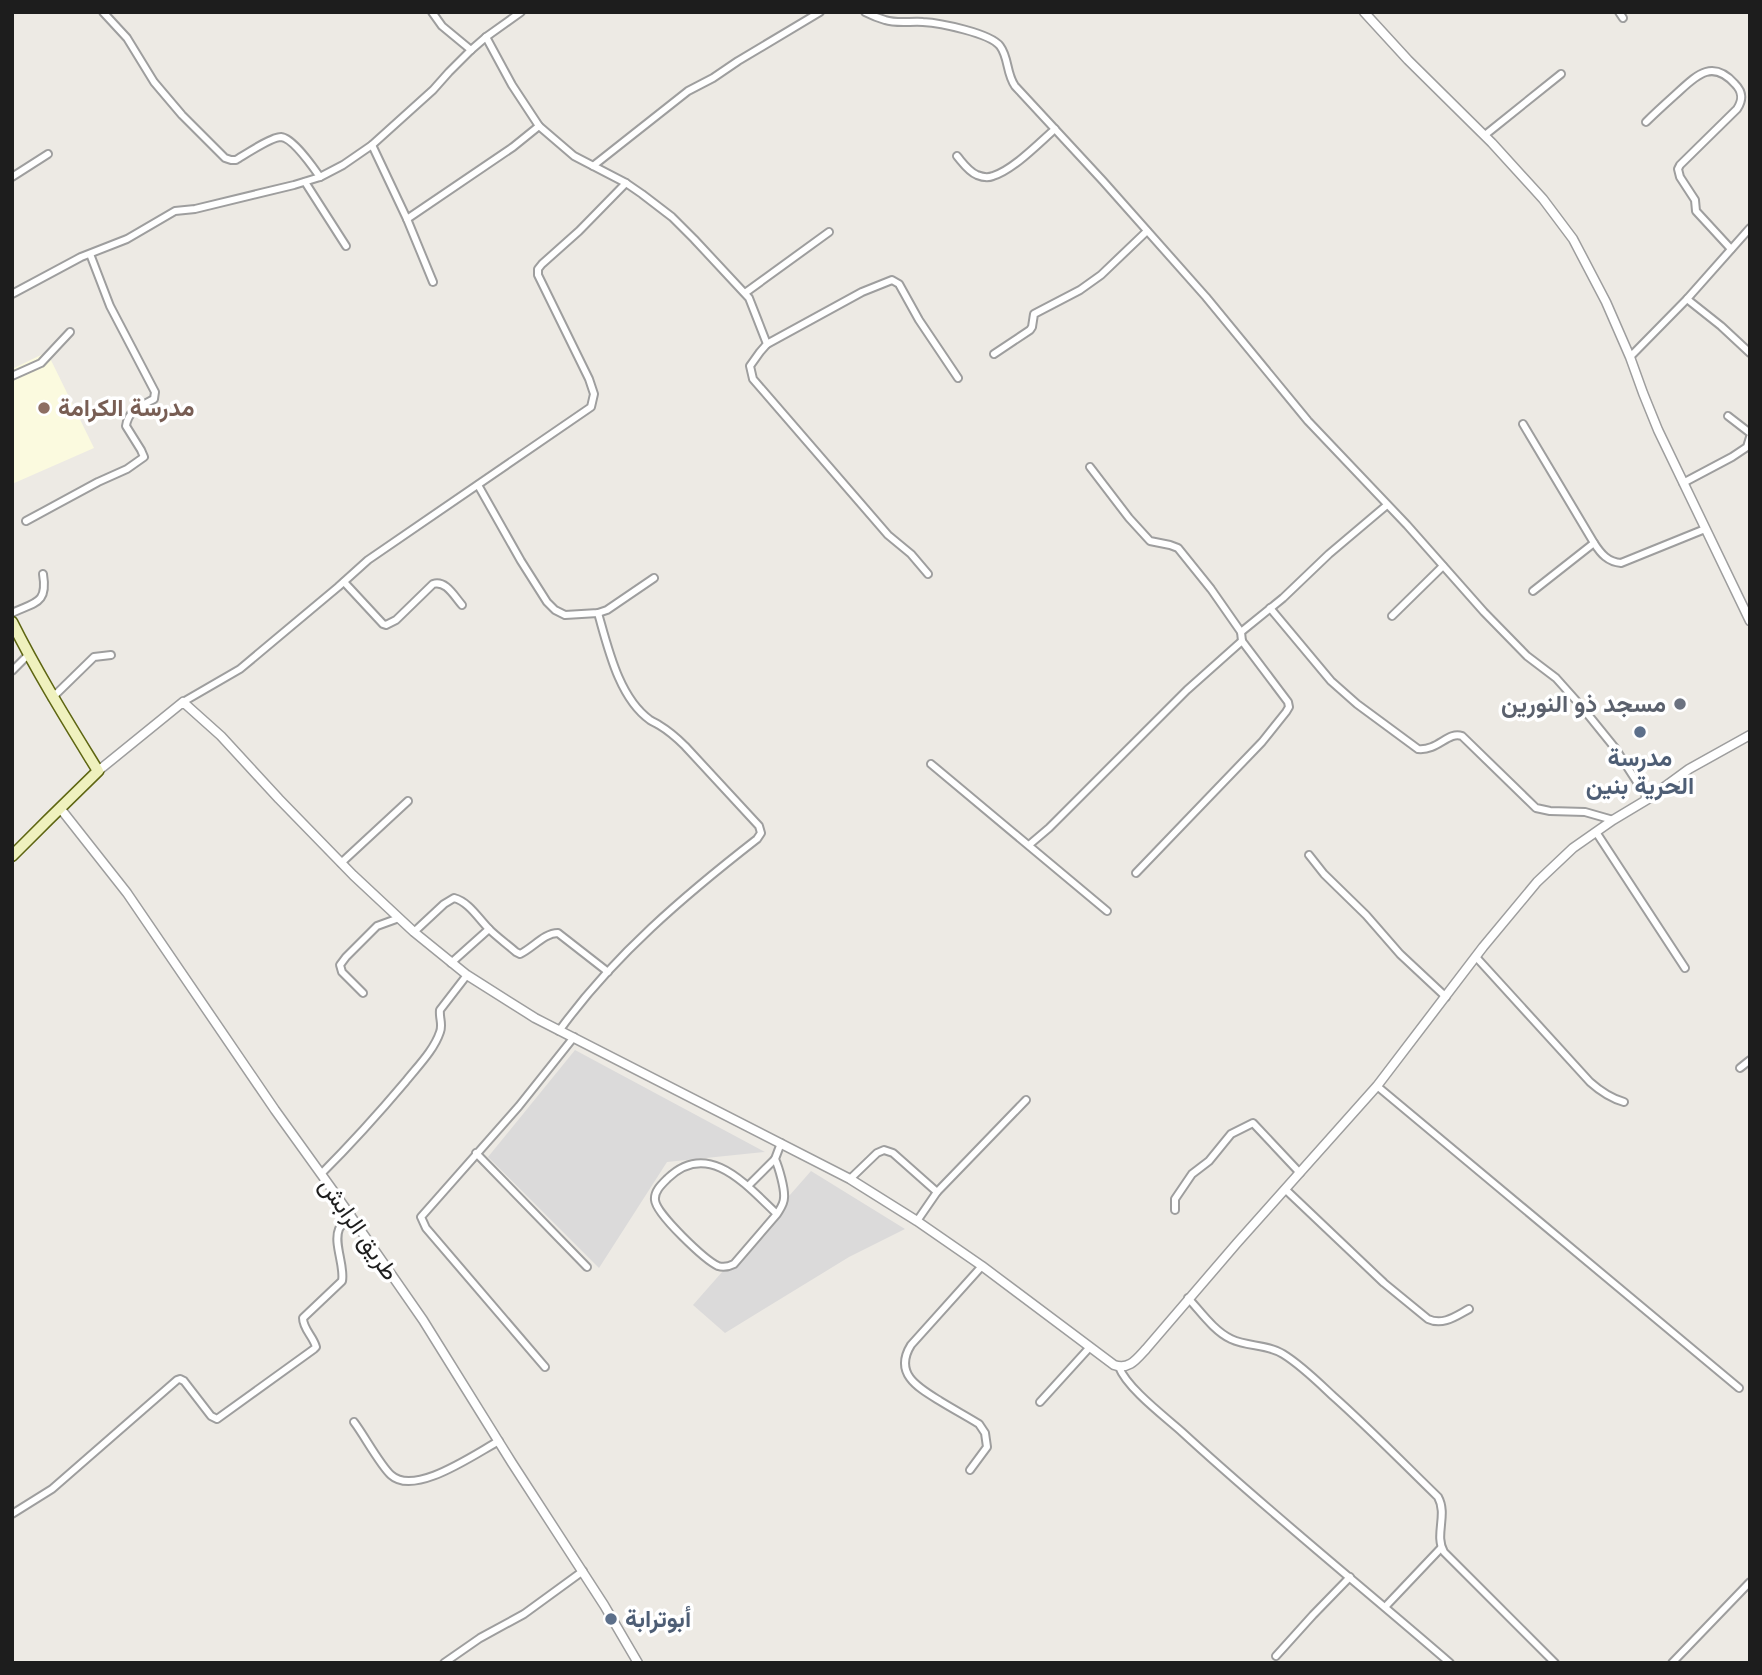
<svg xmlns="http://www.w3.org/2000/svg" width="1762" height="1675" font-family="Karla,Vazirmatn,sans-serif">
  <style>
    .residential { fill: #dbdada }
    .education { fill: #fbfadf }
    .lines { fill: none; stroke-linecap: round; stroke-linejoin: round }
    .minor-casing { stroke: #9e9e9e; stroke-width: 10 }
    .tertiary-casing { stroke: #9e9e9e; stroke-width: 11 }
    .secondary-casing { stroke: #5e6612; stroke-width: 13 }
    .minor { stroke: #fff; stroke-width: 6 }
    .tertiary { stroke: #fff; stroke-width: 8 }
    .secondary { stroke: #eff1be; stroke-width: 10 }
    .education-dot { fill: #8d6e63; stroke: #fff; stroke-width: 2.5 }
    .worship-dot { fill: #6b7280; stroke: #fff; stroke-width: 2.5 }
    .service-dot { fill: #5c6f8a; stroke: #fff; stroke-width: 2.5 }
    .labels { text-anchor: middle; stroke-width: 7; stroke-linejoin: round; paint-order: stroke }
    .education-label { font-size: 24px; font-weight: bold; fill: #785e54; stroke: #fff; text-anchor: start }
    .worship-label { font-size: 24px; font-weight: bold; fill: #5b616d; stroke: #fff; text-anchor: end }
    .service-label { font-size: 24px; font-weight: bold; fill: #4e5e75; stroke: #fff }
    .street-label { font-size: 24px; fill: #1d1d1d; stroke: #fff }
  </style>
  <rect width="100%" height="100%" fill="#edeae4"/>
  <!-- residential -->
  <g class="residential">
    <polygon points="575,1050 765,1152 667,1162 599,1268 488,1157"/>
    <polygon points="811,1171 905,1229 849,1257 725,1333 693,1305"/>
  </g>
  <!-- education -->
  <polygon class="education" points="47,352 94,448 12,484 12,369"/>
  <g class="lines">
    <defs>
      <g id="minor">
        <path d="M103,12L127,38L154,82L182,115L225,158L231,160H236C246,154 271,137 281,137C293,138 313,167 320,177"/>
        <polyline points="432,12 442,26 471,50"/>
        <path d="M865,12C871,15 878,18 885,20C897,24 911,21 923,22C940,23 990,33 1000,46C1009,58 1006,73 1015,86L1103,181L1206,297L1308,421L1407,525L1484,612L1527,656L1556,678L1581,706L1615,748L1648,799"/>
        <polyline points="1619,12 1623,18"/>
        <polyline points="486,37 512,85 539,126 574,156 626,183 642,194 672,217 694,239 749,298 767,344 862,292 892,280 899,284 919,320 958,378"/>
        <path d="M1646,122C1655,113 1665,104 1675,95C1694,78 1711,57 1735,84C1743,92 1743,100 1737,109L1680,165L1678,169L1680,177L1695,200L1696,211L1731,249"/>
        <polyline points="1485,135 1561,74"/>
        <polyline points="372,145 407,219 433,282"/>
        <path d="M957,156C963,163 968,171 977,175C982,177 988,178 993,176C1013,170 1039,143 1055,129"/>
        <polyline points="593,166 688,91 713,78 738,61 820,12"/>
        <polyline points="12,177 48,154"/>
        <polyline points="305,182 346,246"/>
        <polyline points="407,219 513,147 539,126"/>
        <polyline points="745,293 829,232"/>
        <polyline points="12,294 81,257 127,239 175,211 195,209 294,185 320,177 343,165 372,145 433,90 449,72 471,50 486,37 521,12"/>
        <polyline points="1687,299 1721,326 1750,353"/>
        <polyline points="767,344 760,352 750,366 753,379 888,535 911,554 928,574"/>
        <polyline points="994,354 1030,330 1032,327 1034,314 1080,290 1101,275 1147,231"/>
        <polyline points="1630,357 1687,299 1750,228"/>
        <polyline points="12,376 41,363 70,332"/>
        <polyline points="1728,416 1750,433"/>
        <path d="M1523,424L1594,543C1601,554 1608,562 1621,563L1705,529"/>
        <polyline points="1090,467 1129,518 1150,541 1170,545 1178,548 1211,589 1241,632 1242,641"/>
        <polyline points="1683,483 1732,457 1747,447 1750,437"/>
        <polyline points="478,485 521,561 547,602 555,610 565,615 598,613 607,610 654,578"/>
        <path d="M26,521L98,482L127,469L144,457L141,450L126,426C128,410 141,406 154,399L155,392L110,306L90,254"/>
        <path d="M344,582L383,624L386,625L396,620L433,584C446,580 454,596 462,605"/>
        <polyline points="1533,591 1594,543"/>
        <path d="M1270,608L1331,681L1357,704L1418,749C1438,751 1448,731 1462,736L1536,808L1550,811L1585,812L1613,820"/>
        <path d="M12,613C35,602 48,604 43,574"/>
        <polyline points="1392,616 1443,566"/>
        <polyline points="1241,632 1283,598 1329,554 1387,505"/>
        <polyline points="12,671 28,655"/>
        <polyline points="52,698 94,657 111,655"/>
        <polyline points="183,702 240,669 338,587 368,560 591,407 594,394 589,379 538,275 538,269 542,264 579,231 626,183"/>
        <polyline points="931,764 1107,911"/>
        <polyline points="1596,832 1685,968"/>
        <polyline points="1029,845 1049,828 1187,690 1242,641 1288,702 1289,707 1286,712 1262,742 1136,873"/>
        <polyline points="1309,855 1324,874 1366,915 1400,954 1446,997"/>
        <polyline points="341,863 408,801"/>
        <path d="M414,932L444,904L454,898C469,902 478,918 489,929C497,937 507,944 516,952L520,954C533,948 544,933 558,933L608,972"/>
        <path d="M1476,957L1590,1082C1600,1091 1610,1098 1624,1102"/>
        <polyline points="451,963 489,929"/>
        <polyline points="363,993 342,972 340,965 346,957 377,926 399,918"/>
        <path d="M559,1031C613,956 685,895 757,839L761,833L759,826L685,746C677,738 669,731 659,725C656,723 653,722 650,720C619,698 608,648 598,613"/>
        <polyline points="1740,1068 1750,1060"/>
        <polyline points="1377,1086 1739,1388"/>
        <polyline points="476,1153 587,1267"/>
        <path d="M321,1174C351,1144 379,1113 406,1081C418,1066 434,1050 440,1032C443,1024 439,1018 440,1010L467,975"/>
        <polyline points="850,1179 877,1153 884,1150 893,1153 937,1192 1026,1100"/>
        <polyline points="748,1186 775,1159"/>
        <path d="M1285,1189L1384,1283L1428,1319C1443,1326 1456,1316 1469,1309"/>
        <polyline points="1175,1210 1175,1199 1192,1174 1209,1161 1231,1134 1253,1123 1300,1173"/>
        <path d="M777,1214C747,1186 709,1139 668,1178C662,1184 654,1191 655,1200C656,1214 705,1260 718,1266C724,1268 728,1267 734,1264L777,1214C780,1209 784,1204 784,1198C785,1189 779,1168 775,1159L781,1143"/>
        <polyline points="917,1221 937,1192"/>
        <path d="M1188,1298C1201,1312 1214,1331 1231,1339C1248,1347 1267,1344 1283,1354C1301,1365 1317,1381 1333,1396C1369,1428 1403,1463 1438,1497C1448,1515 1434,1535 1444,1552L1555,1663"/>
        <polyline points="545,1367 426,1228 421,1217 519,1106 574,1037"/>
        <path d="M1119,1367C1127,1388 1164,1416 1182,1432C1269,1512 1361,1586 1450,1663"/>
        <polyline points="1040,1402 1090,1347"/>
        <path d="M354,1422C364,1435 380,1465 391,1475C415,1497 476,1453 499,1441"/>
        <path d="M970,1470L987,1447L985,1433L979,1424C966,1416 953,1409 940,1401C919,1388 893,1374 911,1345L982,1266"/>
        <path d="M12,1514L52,1489L177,1380L180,1379L184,1381L211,1416L217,1419L314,1349L316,1347C313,1336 303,1329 303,1318L342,1281C345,1266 333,1243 339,1229C342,1224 347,1220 351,1215"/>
        <polyline points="1385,1607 1441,1548"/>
        <polyline points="1276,1656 1313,1615 1350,1577"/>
        <polyline points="444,1663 480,1638 524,1614 583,1571"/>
        <polyline points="1672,1663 1750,1582"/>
      </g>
      <g id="tertiary">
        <polyline points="1364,12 1408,60 1492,143 1543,199 1573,239 1606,302 1630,357 1643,393 1658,430 1750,621"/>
        <path d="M98,771L183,702L221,736L279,799L353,875L414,932L467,975L535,1018L850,1179L917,1221L982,1266L1114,1365C1129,1370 1136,1360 1146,1349L1237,1243L1377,1086L1483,947L1537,882L1573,848L1613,820L1648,799L1689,769L1750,735"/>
        <polyline points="60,808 127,893 275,1110 334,1192 423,1320 512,1463 604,1605 638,1663"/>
      </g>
      <path id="secondary" d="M12,622C38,674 68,722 98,771L49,819L12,856"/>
    </defs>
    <!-- minor casing -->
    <use href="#minor" class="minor-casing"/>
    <!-- tertiary casing -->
    <use href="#tertiary" class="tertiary-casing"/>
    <!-- secondary casing -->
    <use href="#secondary" class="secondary-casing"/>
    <!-- minor -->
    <use href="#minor" class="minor"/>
    <!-- tertiary -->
    <use href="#tertiary" class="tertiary"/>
    <!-- secondary -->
    <use href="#secondary" class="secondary"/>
  </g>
  <!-- markers -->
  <circle class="education-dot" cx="44" cy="408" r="7"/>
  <circle class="worship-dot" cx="1680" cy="704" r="7"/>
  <g class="service-dot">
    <circle cx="1640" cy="732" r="7"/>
    <circle cx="611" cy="1619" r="7"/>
  </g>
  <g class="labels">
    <!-- education labels -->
    <g class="education-label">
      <text x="58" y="416">مدرسة الكرامة</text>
    </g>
    <!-- worship labels -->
    <g class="worship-label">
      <text x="1666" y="712">مسجد ذو النورين</text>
    </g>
    <!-- service labels -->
    <g class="service-label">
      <text x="1640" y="766">مدرسة<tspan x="1640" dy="28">الحرية بنين</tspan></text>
      <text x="625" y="1627" text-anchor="start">أبوترابة</text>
    </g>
    <!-- street labels -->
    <g class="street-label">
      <text transform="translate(359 1229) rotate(55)" y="8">طريق الرابش</text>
    </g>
  </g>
  <!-- border -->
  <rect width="1762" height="1675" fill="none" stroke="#1d1d1d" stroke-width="28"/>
</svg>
